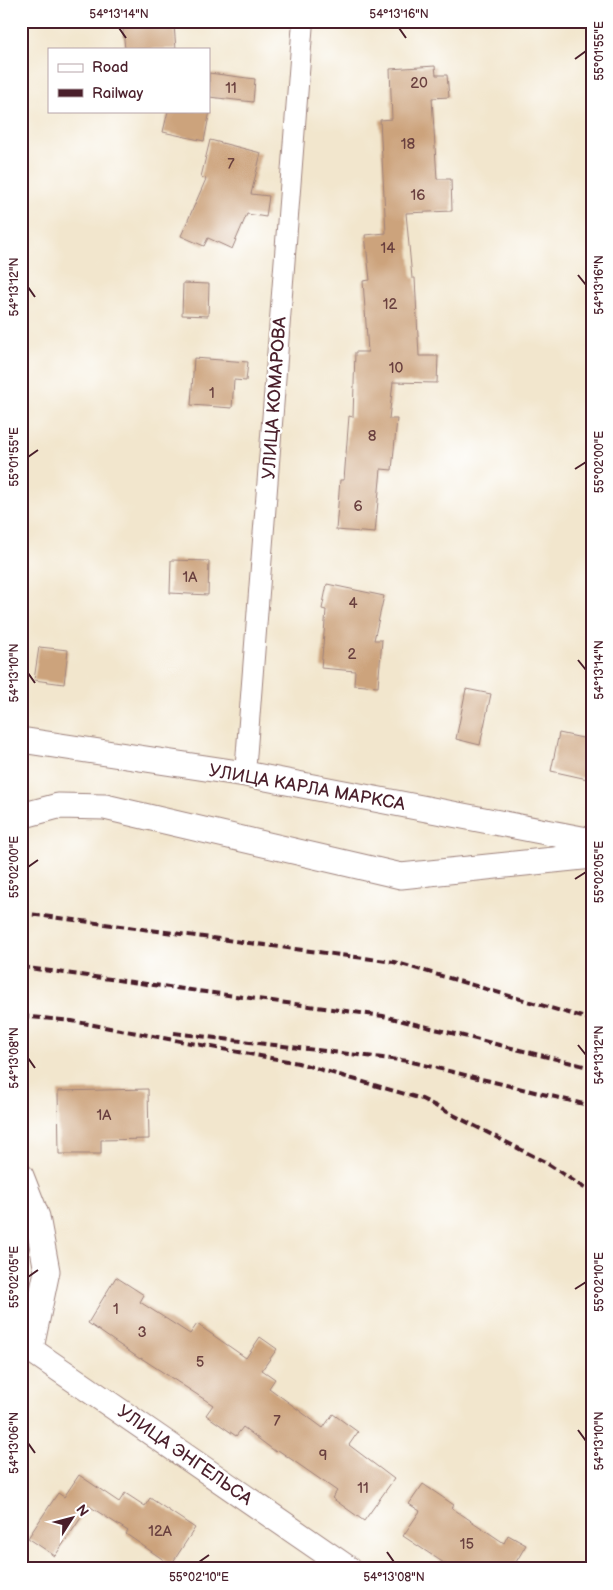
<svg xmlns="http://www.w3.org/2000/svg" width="613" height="1590" font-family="'Balsamiq Sans',sans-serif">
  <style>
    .building { fill: #cca37b }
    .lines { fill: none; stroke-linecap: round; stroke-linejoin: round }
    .minor-casing { stroke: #9e827c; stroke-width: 22 }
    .tertiary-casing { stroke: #9e827c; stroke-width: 27 }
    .minor { stroke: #fff; stroke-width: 20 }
    .tertiary { stroke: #fff; stroke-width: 25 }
    .rail { stroke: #4a1f2b; stroke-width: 4; stroke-dasharray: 8 4; stroke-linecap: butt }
    .ticks { fill: none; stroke: #4a1f2b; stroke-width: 2 }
    .labels { text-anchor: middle; stroke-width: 4.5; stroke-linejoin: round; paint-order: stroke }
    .number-label { font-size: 15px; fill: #6a403f }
    .street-label { font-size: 18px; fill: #4a1f2b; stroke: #fff }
    .neatline { fill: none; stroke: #4a1f2b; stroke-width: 2 }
    .ticks-label { font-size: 12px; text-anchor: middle; fill: #4a1f2b }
  </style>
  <rect width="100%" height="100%" fill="#fff"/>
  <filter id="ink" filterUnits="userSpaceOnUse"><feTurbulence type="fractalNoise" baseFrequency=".02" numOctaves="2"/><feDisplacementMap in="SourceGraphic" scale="10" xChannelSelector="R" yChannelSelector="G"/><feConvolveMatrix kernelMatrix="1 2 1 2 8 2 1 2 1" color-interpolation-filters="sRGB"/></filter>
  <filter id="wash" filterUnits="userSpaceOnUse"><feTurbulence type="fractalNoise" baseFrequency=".0096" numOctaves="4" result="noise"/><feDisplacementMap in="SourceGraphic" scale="20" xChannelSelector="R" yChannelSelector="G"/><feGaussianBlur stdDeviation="1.12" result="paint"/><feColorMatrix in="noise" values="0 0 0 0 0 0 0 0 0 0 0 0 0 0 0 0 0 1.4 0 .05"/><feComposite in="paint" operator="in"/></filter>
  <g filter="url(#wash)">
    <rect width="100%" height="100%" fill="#f2e6cd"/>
    <g id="blocks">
      <!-- building -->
      <g class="building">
        <polygon points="122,21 159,21 160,27 174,25 176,49 125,49"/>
        <polygon points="435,66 436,75 447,75 449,97 432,98 437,179 451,179 452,211 406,213 412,278 415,278 419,356 438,356 437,383 393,382 389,419 397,419 392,470 381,469 375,533 336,530 340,480 344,480 349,416 353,417 355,352 368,352 363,281 370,280 365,235 386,233 380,120 392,119 390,69"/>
        <polygon points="209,73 255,79 253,102 209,97"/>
        <polygon points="168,111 210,111 204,141 163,132"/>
        <polygon points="210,140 261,153 251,194 269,196 266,217 247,214 232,249 208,238 204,246 181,236 206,179 201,177"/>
        <polygon points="183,283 209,284 208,316 182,315"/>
        <polygon points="194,358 248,362 246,381 234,380 232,408 191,405"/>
        <polygon points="171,560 209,561 208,595 170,593"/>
        <polygon points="327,584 384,596 374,640 382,640 378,687 354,685 355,671 321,668 326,610 322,609"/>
        <polygon points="39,647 68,650 64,684 34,680"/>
        <polygon points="466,689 491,694 480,745 456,739"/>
        <polygon points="559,733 592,740 592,780 551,771"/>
        <polygon points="148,1089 149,1139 101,1140 101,1154 59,1154 58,1091"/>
        <polygon points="116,1277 144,1295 140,1302 190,1334 197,1324 246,1358 260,1337 277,1349 262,1370 275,1379 269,1388 323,1428 333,1414 358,1432 349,1445 394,1479 364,1521 332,1498 337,1491 278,1450 276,1452 243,1427 236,1436 206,1415 213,1405 141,1358 140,1359 88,1323"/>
        <polygon points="79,1475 119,1502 125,1493 145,1506 150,1498 195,1528 171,1565 126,1534 128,1531 89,1506 55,1556 28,1538 58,1493 64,1497"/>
        <polygon points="423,1484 454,1505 452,1508 504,1543 508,1535 526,1545 512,1569 453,1569 403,1536 420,1511 409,1504"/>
      </g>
    </g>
  </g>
  <g filter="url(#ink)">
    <use href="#blocks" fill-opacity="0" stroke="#9e827c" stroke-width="1"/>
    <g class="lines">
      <defs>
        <polyline id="minor" points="245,774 303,21"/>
        <g id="tertiary">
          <polyline points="21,740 245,774 592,841"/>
          <polyline points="21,816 58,806 105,807 401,876 592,856"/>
          <polyline points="21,1176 37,1217 47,1271 31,1348"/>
          <polyline points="21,1343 349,1569"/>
        </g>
      </defs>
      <!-- minor casing -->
      <use href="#minor" class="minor-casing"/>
      <!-- tertiary casing -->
      <use href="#tertiary" class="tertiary-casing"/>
      <!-- minor -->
      <use href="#minor" class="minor"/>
      <!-- tertiary -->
      <use href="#tertiary" class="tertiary"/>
      <!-- rail -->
      <g class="rail">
        <polyline points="21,913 394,962 592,1020"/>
        <polyline points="21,967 383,1016 592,1068"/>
        <polyline points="21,1016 72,1021 298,1063 422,1099 545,1162 592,1193"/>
        <polyline points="174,1033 408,1061 592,1106"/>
      </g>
    </g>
  </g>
  <!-- ticks -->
  <path class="ticks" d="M119,28L126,38M399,28L406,38M575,59L586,51M578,275L586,285M28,287L35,297M28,457L38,450M575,469L586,462M578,660L586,670M28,673L35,683M28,867L38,860M575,879L586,872M578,1045L586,1055M28,1058L35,1068M28,1277L38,1270M575,1289L586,1282M578,1430L586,1441M28,1443L35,1453M387,1552L394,1562M199,1562L209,1555"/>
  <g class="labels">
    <!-- number labels -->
    <g class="number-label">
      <text x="419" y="88">20</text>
      <text x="231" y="93">11</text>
      <text x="408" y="149">18</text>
      <text x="231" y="169">7</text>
      <text x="418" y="200">16</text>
      <text x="388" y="253">14</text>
      <text x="390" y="309">12</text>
      <text x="396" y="373">10</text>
      <text x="212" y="398">1</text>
      <text x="372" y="441">8</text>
      <text x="358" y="511">6</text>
      <text x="190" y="582">1А</text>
      <text x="353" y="608">4</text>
      <text x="352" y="659">2</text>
      <text x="104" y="1120">1А</text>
      <text x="116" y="1314">1</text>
      <text x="142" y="1337">3</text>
      <text x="200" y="1367">5</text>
      <text x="277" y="1426">7</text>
      <text x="323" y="1460">9</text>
      <text x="363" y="1493">11</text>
      <text x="160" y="1536">12А</text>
      <text x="467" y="1549">15</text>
    </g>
    <!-- street labels -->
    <g class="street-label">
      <text transform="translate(274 398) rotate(-86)" y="6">УЛИЦА КОМАРОВА</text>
      <text transform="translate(307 787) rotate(10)" y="6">УЛИЦА КАРЛА МАРКСА</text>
      <text transform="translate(185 1455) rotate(35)" y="6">УЛИЦА ЭНГЕЛЬСА</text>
    </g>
  </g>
  <!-- margin -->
  <rect width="613" height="1590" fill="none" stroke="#fff" stroke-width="55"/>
  <!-- legend -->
  <rect x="48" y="48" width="162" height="65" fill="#ffffff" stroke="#b7a5aa"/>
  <rect x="58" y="64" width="25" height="8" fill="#ffffff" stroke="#b7a5aa"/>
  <text x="92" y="72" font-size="15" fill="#4a1f2b">Road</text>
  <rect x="58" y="89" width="25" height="8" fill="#4a1f2b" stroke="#b7a5aa"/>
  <text x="92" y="98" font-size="15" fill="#4a1f2b">Railway</text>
  <!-- north arrow -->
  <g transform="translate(72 1518) rotate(54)" stroke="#ffffff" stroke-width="4" paint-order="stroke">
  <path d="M0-4L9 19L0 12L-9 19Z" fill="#4a1f2b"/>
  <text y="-8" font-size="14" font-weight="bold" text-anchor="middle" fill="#4a1f2b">N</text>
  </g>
  <rect x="28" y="28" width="558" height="1534" class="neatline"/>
  <g class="ticks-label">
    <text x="119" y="18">54°13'14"N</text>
    <text x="399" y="18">54°13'16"N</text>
    <text transform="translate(599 51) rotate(-90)" y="4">55°01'55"E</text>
    <text transform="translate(599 285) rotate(-90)" y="4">54°13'16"N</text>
    <text transform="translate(14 287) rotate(-90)" y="4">54°13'12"N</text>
    <text transform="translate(14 457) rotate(-90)" y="4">55°01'55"E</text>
    <text transform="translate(599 462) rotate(-90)" y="4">55°02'00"E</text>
    <text transform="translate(599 670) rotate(-90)" y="4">54°13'14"N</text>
    <text transform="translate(14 673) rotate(-90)" y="4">54°13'10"N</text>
    <text transform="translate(14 867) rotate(-90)" y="4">55°02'00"E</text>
    <text transform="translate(599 872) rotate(-90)" y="4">55°02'05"E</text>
    <text transform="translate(599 1055) rotate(-90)" y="4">54°13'12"N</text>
    <text transform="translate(14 1058) rotate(-90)" y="4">54°13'08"N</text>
    <text transform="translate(14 1277) rotate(-90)" y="4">55°02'05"E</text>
    <text transform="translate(599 1282) rotate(-90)" y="4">55°02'10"E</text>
    <text transform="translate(599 1441) rotate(-90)" y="4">54°13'10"N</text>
    <text transform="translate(14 1443) rotate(-90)" y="4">54°13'06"N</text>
    <text x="199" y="1581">55°02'10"E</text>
    <text x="394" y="1581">54°13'08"N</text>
  </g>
</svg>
